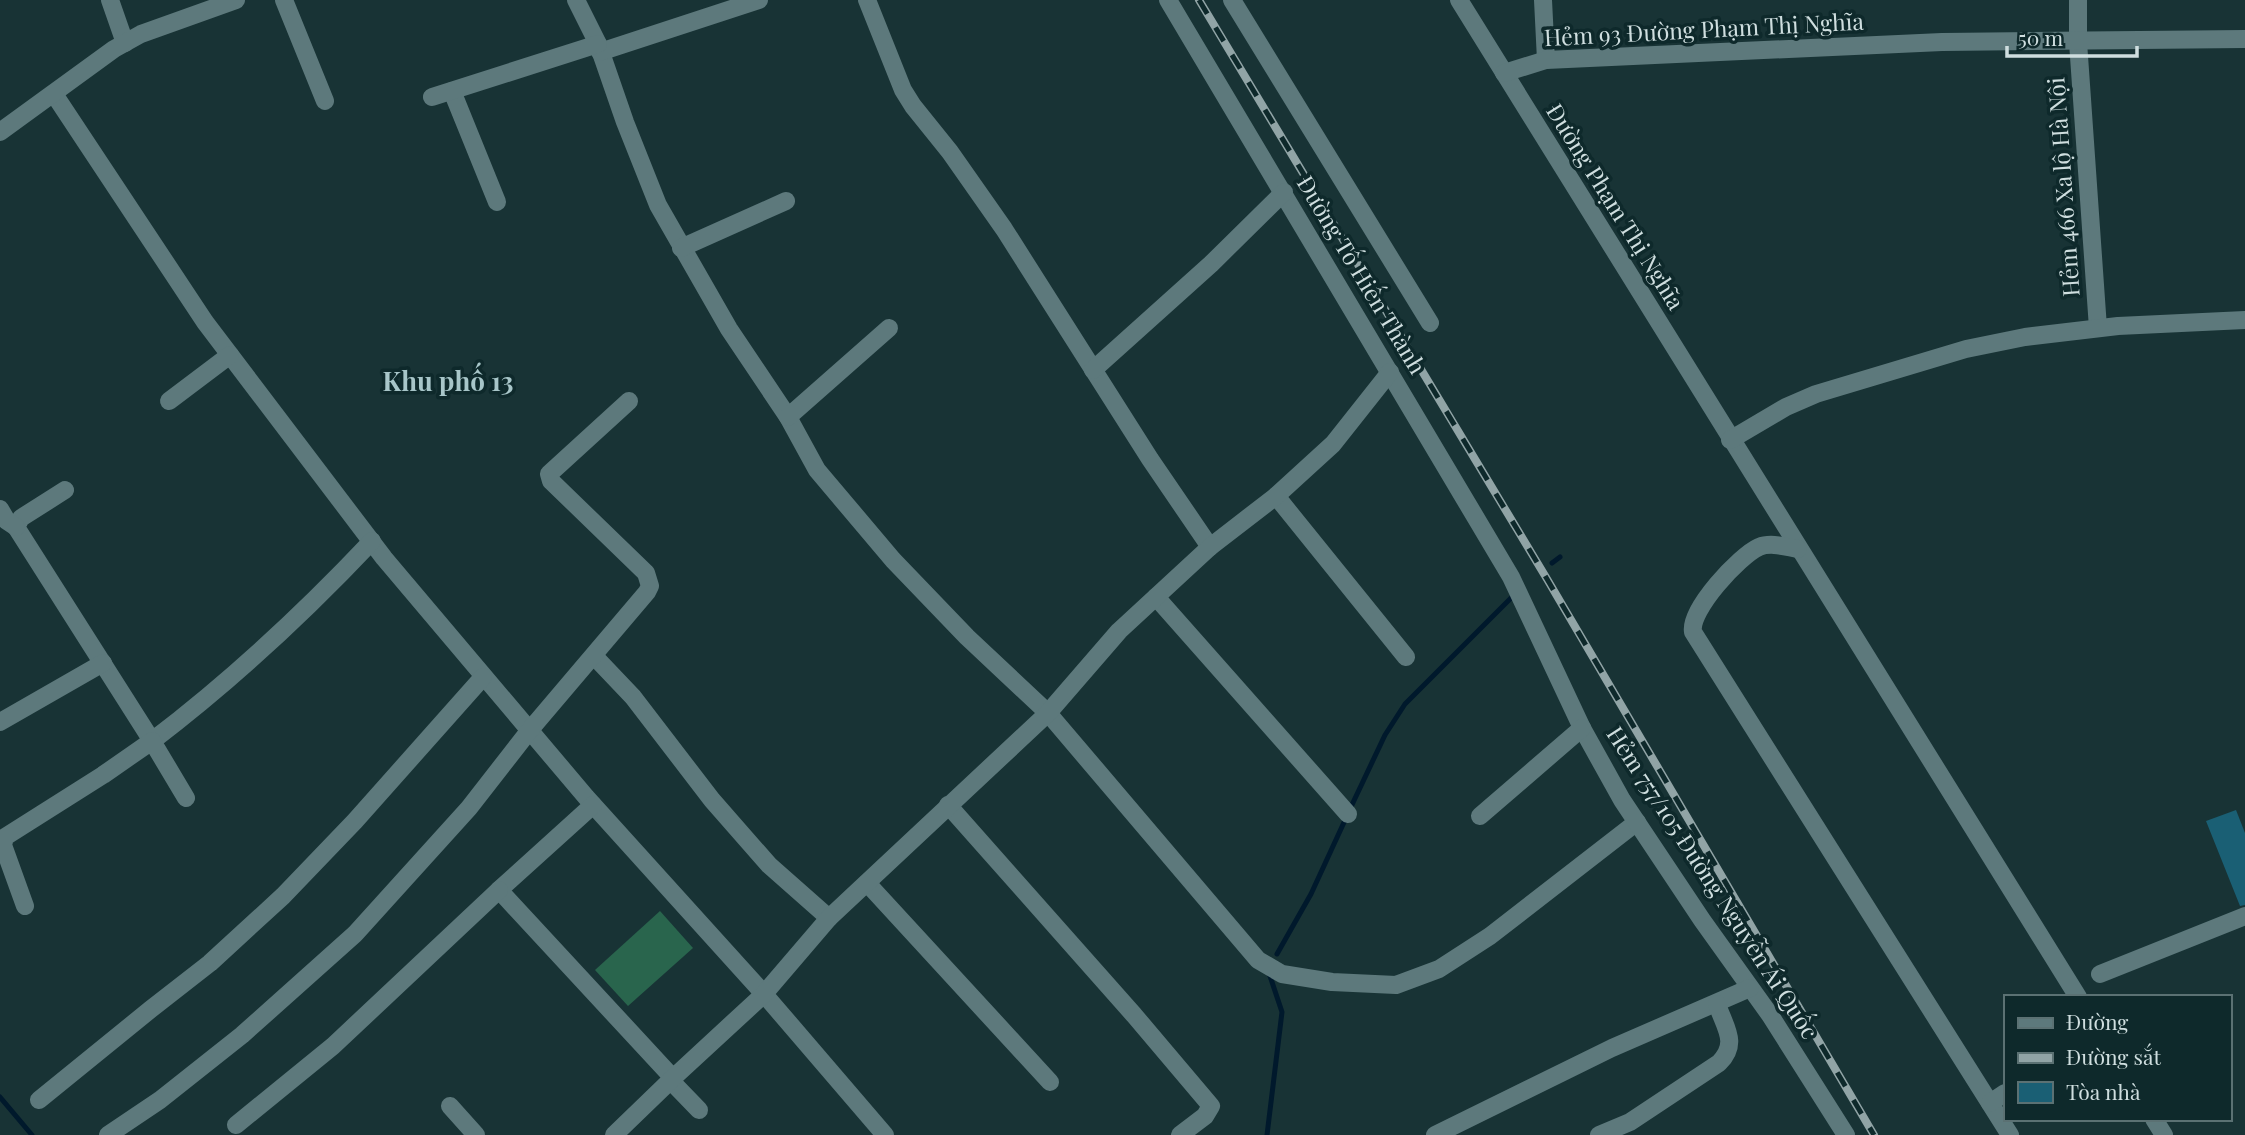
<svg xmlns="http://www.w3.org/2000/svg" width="2245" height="1135" font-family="'Playfair Display',serif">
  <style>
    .green { fill: #29654d }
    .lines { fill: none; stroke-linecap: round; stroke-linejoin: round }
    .stream { stroke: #00192c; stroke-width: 5 }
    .building { fill: #1a5f74 }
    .minor { stroke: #5d797c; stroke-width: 18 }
    .rail-casing { stroke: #91a4a6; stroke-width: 8 }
    .rail { stroke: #0e292b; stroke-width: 5; stroke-dasharray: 16; stroke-linecap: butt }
    .labels { text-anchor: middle; stroke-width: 7; stroke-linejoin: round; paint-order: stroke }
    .street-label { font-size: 23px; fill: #cfdedf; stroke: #0e292b }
    .quarter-label { font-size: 26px; font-weight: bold; fill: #a8c6c9; stroke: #0e292b }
  </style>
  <rect width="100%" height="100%" fill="#183335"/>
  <!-- green -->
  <polygon class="green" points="660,911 693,948 628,1006 595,970"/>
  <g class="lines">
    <!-- stream -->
    <g class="stream">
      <polyline points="1552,563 1560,557"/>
      <polyline points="1350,809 1385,735 1405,704 1512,597"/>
      <polyline points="1277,954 1311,894 1346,818"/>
      <polyline points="0,1097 32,1135"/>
      <polyline points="1267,1135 1282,1012 1269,973"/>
    </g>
  </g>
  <!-- building -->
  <polygon class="building" points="2236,810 2245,833 2245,905 2240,906 2206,821"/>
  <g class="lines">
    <!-- minor -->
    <g class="minor">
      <polyline points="110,0 125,43"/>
      <polyline points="284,0 325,101"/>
      <polyline points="576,0 598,44 625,122 658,205 729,329 788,417 817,470 893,560 967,637 1048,713 1258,960 1282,974 1332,982 1396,985 1439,969 1490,936 1637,822"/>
      <polyline points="867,0 903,90 913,106 950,152 1004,229 1150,459 1210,547"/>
      <polyline points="1168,0 1511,577 1582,728 1622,800 1702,920 1770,1015 1846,1135"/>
      <polyline points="1232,0 1430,323"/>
      <polyline points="1459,0 2078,997"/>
      <polyline points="1543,0 1546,60"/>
      <polyline points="2078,0 2078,42 2098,328"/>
      <polyline points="600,52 759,0"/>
      <polyline points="1504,73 1546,60 1942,42 2245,39"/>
      <polyline points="452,91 497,202"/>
      <polyline points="54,94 205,322 384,558 586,797 764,994 885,1135"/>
      <polyline points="432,97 598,44"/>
      <polyline points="0,132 114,49 141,34 236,0"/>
      <polyline points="681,248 786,201"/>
      <polyline points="1093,370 1211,264 1284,192"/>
      <polyline points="169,401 230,355"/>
      <polyline points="788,417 889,328"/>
      <polyline points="1730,440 1786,407 1816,394 1966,349 2025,337 2118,326 2245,320"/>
      <path d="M65,490L21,518L16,527L152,741C231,681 304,613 372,541"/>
      <polyline points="1276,496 1406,657"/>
      <polyline points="0,509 7,521 16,527"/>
      <path d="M1798,549C1786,547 1771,542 1759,547C1739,556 1689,610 1693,632L2010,1135"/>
      <polyline points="1156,597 1348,814"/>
      <polyline points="594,656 633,697 712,800 769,865 829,918"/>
      <polyline points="0,722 103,663"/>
      <polyline points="593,805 499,890 673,1078"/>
      <polyline points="948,805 1134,1015 1211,1106 1205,1116 1180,1135"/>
      <polyline points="1480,816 1582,728"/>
      <polyline points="867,883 1050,1082"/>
      <polyline points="25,906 3,845 5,837 103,775 152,741 186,798"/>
      <polyline points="2100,974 2245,916"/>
      <polyline points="670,1080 699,1110"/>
      <polyline points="39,1100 151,1009 210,963 283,896 355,821 483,677"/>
      <polyline points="1990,1103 2005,1093"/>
      <polyline points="450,1106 476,1135"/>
      <polyline points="2154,1119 2164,1135"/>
      <polyline points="236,1125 333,1046 499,890"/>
      <polyline points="108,1135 160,1100 242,1035 355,934 469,808 529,731 647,592 650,586 646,573 551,481 549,474 629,401"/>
      <polyline points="614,1135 673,1078 764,994 829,918 1048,713 1119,631 1210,547 1276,496 1333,444 1390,372"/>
      <polyline points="1435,1135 1612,1048 1750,988"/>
      <path d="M1599,1135L1630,1122L1719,1063C1739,1043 1725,1028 1717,1004"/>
    </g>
    <defs>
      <polyline id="rail" points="1199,0 1547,579 1874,1135"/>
    </defs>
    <!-- rail casing -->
    <use href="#rail" class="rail-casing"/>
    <!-- rail -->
    <use href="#rail" class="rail"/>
  </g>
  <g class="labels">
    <!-- street labels -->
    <g class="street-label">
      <text transform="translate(1704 30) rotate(-3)" y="8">Hẻm 93 Đường Phạm Thị Nghĩa</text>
      <text transform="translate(2064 187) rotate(-94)" y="8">Hẻm 466 Xa lộ Hà Nội</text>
      <text transform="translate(1615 207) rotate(58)" y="8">Đường Phạm Thị Nghĩa</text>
      <text transform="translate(1361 275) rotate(59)" y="8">Đường Tố Hiến Thành</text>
      <text transform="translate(1712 883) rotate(57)" y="8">Hẻm 757/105 Đường Nguyễn Ái Quốc</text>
    </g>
    <!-- quarter labels -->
    <g class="quarter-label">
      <text x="448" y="391">Khu phố 13</text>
    </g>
  </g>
  <!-- legend -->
  <rect x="2004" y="995" width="228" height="126" fill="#0e292b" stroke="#5b7173" stroke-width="2"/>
  <rect x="2018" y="1018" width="35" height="10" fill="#5d797c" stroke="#5b7173" stroke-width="2"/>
  <text x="2066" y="1030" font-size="21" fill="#cfdedf">Đường</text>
  <rect x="2018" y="1053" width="35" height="10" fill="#91a4a6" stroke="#5b7173" stroke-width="2"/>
  <text x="2066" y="1065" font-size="21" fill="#cfdedf">Đường sắt</text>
  <rect x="2018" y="1082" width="35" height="21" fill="#1a5f74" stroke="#5b7173" stroke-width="2"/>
  <text x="2066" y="1100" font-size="21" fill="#cfdedf">Tòa nhà</text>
  <!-- scale -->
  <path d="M2007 46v10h130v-10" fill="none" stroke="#cfdedf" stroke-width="3.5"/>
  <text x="2018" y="46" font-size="21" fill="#cfdedf" stroke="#0e292b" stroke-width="5" paint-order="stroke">50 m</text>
</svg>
